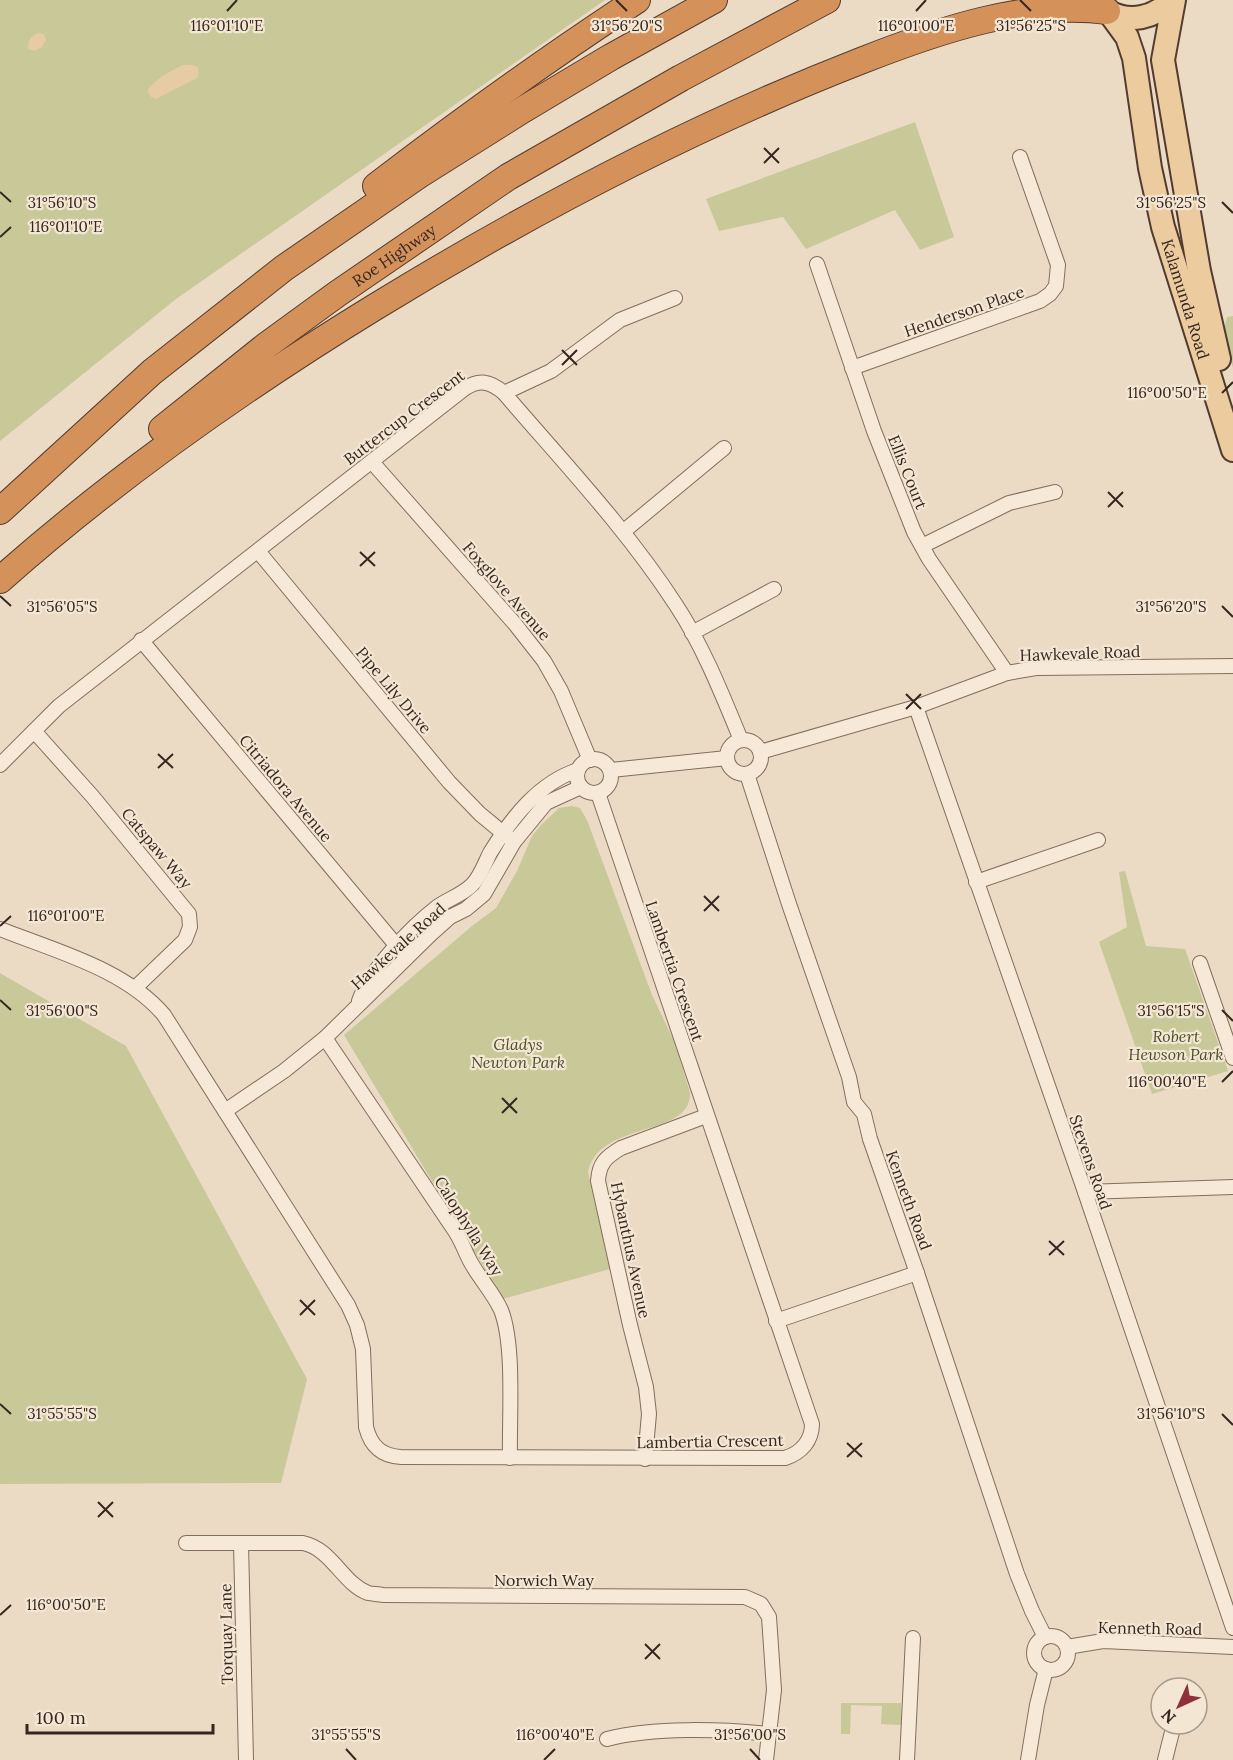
<svg xmlns="http://www.w3.org/2000/svg" width="1233" height="1760" font-family="Lora,serif">
  <style>
    .green { fill: #c8c899 }
    .sand { fill: #e5cca3 }
    .lines { fill: none; stroke-linecap: round; stroke-linejoin: round }
    .street-casing { stroke: #846d5c; stroke-width: 16 }
    .primary-casing { stroke: #523c30; stroke-width: 26 }
    .highway-casing { stroke: #523c30; stroke-width: 28 }
    .street { stroke: #f6e9d7; stroke-width: 14 }
    .primary { stroke: #eccb9e; stroke-width: 22 }
    .highway { stroke: #d5915a; stroke-width: 26 }
    .ticks { fill: none; stroke: #35271f; stroke-width: 2 }
    .labels { text-anchor: middle; stroke-width: 4.5; stroke-linejoin: round; paint-order: stroke }
    .street-label { font-size: 16px; fill: #35271f; stroke: #f3e6d3 }
    .park-label { font-size: 16px; font-style: italic; fill: #4b5027; stroke: #f3e6d3 }
    .ticks-label { font-size: 15px; text-anchor: middle; fill: #35271f; stroke: #f3e6d3; stroke-width: 4.5; stroke-linejoin: round; paint-order: stroke }
  </style>
  <rect width="100%" height="100%" fill="#ebdbc4"/>
  <!-- green -->
  <g class="green">
    <polygon points="0,0 605,0 176,299 0,441"/>
    <polygon points="915,122 954,237 920,250 895,210 806,249 783,217 719,231 706,199"/>
    <polygon points="1233,316 1233,368 1223,333 1227,317"/>
    <path d="M572,806L580,808L587,820L652,995L675,1043L690,1093C691,1138 599,1120 588,1172L610,1269L503,1299L344,1035L472,926L496,908L517,871L532,836L541,825L559,808Z"/>
    <polygon points="1125,871 1146,946 1185,949 1228,1071 1152,1094 1099,942 1127,927 1119,872"/>
    <polygon points="0,973 126,1046 307,1379 281,1483 0,1484"/>
    <polygon points="841,1703 901,1703 901,1724 899,1725 881,1724 882,1706 851,1705 850,1734 841,1734"/>
  </g>
  <!-- sand -->
  <g class="sand">
    <path d="M38,33L44,34L46,40L42,47L34,51L28,49C28,40 30,37 38,33Z"/>
    <path d="M183,65H192L198,67L199,74L197,78L156,99L151,97L147,91C156,78 169,72 183,65Z"/>
  </g>
  <g class="lines">
    <defs>
      <g id="street">
        <polyline points="817,264 874,431 914,532 929,559 1007,673"/>
        <polyline points="852,368 1040,301 1050,294 1056,286 1058,265 1020,157"/>
        <polyline points="504,393 551,371 620,320 675,298"/>
        <polyline points="372,462 515,624 544,661 561,691 590,760"/>
        <polyline points="624,531 724,448"/>
        <polyline points="922,546 1009,503 1055,492"/>
        <polyline points="258,551 449,782 480,814 514,842"/>
        <polyline points="692,633 774,589"/>
        <polyline points="141,640 396,945 408,955"/>
        <polyline points="916,707 1085,1192 1233,1628"/>
        <polyline points="34,731 93,797 189,914 190,927 185,940 135,988"/>
        <circle cx="744" cy="757" r="17"/>
        <polyline points="760,752 916,707 1007,673 1036,668 1233,666"/>
        <circle cx="594" cy="776" r="17"/>
        <path d="M0,765L59,706L464,389C479,379 490,381 504,393C563,462 626,528 676,605C703,646 722,694 741,740"/>
        <polyline points="611,770 727,758"/>
        <polyline points="747,774 789,904 849,1077 854,1102 864,1114 870,1139 917,1273 1017,1574 1032,1611 1045,1637"/>
        <polyline points="976,882 1098,840"/>
        <path d="M0,929C55,951 125,969 164,1015L348,1305L357,1325L363,1349L366,1427C371,1447 382,1456 401,1457L785,1458C801,1453 812,1441 812,1424L598,793"/>
        <polyline points="1200,963 1233,1058"/>
        <path d="M359,1001C369,971 411,927 437,907C448,899 462,895 472,885C480,877 485,863 490,853C511,819 538,783 578,770"/>
        <path d="M325,1038L455,1231C461,1240 464,1249 469,1259C478,1277 493,1292 501,1310C515,1345 509,1418 510,1458"/>
        <polyline points="225,1111 284,1071 325,1038 431,934 450,917 466,909 484,894 514,842 546,803 581,787"/>
        <polyline points="1085,1192 1233,1187"/>
        <polyline points="776,1321 917,1273"/>
        <path d="M645,1459L649,1414L646,1387L630,1325L598,1181C599,1163 606,1157 621,1148L706,1116"/>
        <path d="M186,1543H303C332,1549 342,1583 368,1593C373,1594 378,1594 383,1595L745,1597L761,1604L769,1617L774,1690L766,1760"/>
        <polyline points="241,1543 246,1760"/>
        <circle cx="1051" cy="1653" r="17"/>
        <polyline points="1067,1647 1103,1641 1233,1647"/>
        <polyline points="1175,1687 1175,1688"/>
        <path d="M607,1739C654,1727 721,1729 769,1734"/>
        <polyline points="907,1760 913,1638"/>
        <polyline points="1028,1760 1037,1705 1046,1669"/>
        <polyline points="1165,1760 1174,1724"/>
      </g>
      <g id="primary">
        <path id="s1" d="M1100,0L1127,37L1134,58L1150,168L1163,227L1233,450"/>
        <polyline points="1174,0 1163,60 1199,271 1219,359"/>
        <path d="M1107,11C1130,24 1154,18 1172,0"/>
      </g>
      <g id="highway">
        <path d="M376,186C461,121 547,59 637,0"/>
        <path id="s2" d="M162,429L267,345L337,294L508,177L681,78L827,0"/>
        <polyline points="0,511 152,372 284,268 419,175 524,109 611,57 714,0"/>
        <path d="M0,580C116,477 243,388 375,307C530,212 693,126 863,60C937,31 1027,0 1107,11"/>
      </g>
    </defs>
    <!-- street casing -->
    <use href="#street" class="street-casing"/>
    <!-- primary casing -->
    <use href="#primary" class="primary-casing"/>
    <!-- highway casing -->
    <use href="#highway" class="highway-casing"/>
    <!-- street -->
    <use href="#street" class="street"/>
    <!-- primary -->
    <use href="#primary" class="primary"/>
    <!-- highway -->
    <use href="#highway" class="highway"/>
  </g>
  <!-- ticks -->
  <path class="ticks" d="M616,0L627,11M1020,0L1031,11M227,11L237,0M916,11L926,0M764,148L779,163M764,163L779,148M0,192L11,202M1222,202L1233,213M0,237L11,227M562,350L577,365M562,365L577,350M1222,393L1233,382M1108,492L1123,507M1108,507L1123,492M360,552L375,566M360,566L375,552M0,596L11,606M1222,606L1233,617M906,694L921,709M906,709L921,694M158,754L173,768M158,768L173,754M704,896L719,911M704,911L719,896M0,926L11,916M0,1000L11,1010M1222,1010L1233,1021M1222,1082L1233,1071M502,1098L517,1113M502,1113L517,1098M1049,1241L1064,1255M1049,1255L1064,1241M300,1300L315,1315M300,1315L315,1300M0,1404L11,1414M1222,1414L1233,1425M847,1443L862,1457M847,1457L862,1443M98,1502L113,1517M98,1517L113,1502M0,1615L11,1605M645,1644L660,1659M645,1659L660,1644M346,1749L356,1760M750,1749L760,1760M544,1760L555,1749"/>
  <g class="labels">
    <!-- street labels -->
    <g class="street-label">
      <text dy="6" stroke="none"><textPath href="#s2" startOffset="290">Roe Highway</textPath></text>
      <text dy="6" stroke="none"><textPath href="#s1" startOffset="315">Kalamunda Road</textPath></text>
      <text transform="translate(964 311) rotate(-19)" y="6">Henderson Place</text>
      <text transform="translate(404 417) rotate(-37)" y="6">Buttercup Crescent</text>
      <text transform="translate(908 472) rotate(68)" y="6">Ellis Court</text>
      <text transform="translate(507 591) rotate(49)" y="6">Foxglove Avenue</text>
      <text transform="translate(1080 653) rotate(-2)" y="6">Hawkevale Road</text>
      <text transform="translate(394 690) rotate(50)" y="6">Pipe Lily Drive</text>
      <text transform="translate(286 788) rotate(50)" y="6">Citriadora Avenue</text>
      <text transform="translate(157 848) rotate(50)" y="6">Catspaw Way</text>
      <text transform="translate(398 946) rotate(-42)" y="6">Hawkevale Road</text>
      <text transform="translate(675 971) rotate(71)" y="6">Lambertia Crescent</text>
      <text transform="translate(1091 1162) rotate(71)" y="6">Stevens Road</text>
      <text transform="translate(909 1200) rotate(70)" y="6">Kenneth Road</text>
      <text transform="translate(469 1226) rotate(58)" y="6">Calophylla Way</text>
      <text transform="translate(631 1250) rotate(78)" y="6">Hybanthus Avenue</text>
      <text transform="translate(710 1441) rotate(-1)" y="6">Lambertia Crescent</text>
      <text x="544" y="1586">Norwich Way</text>
      <text transform="translate(1150 1628) rotate(1)" y="6">Kenneth Road</text>
      <text transform="translate(226 1634) rotate(-91)" y="6">Torquay Lane</text>
    </g>
    <!-- park labels -->
    <g class="park-label">
      <text x="1176" y="1042">Robert<tspan x="1176" dy="18">Hewson Park</tspan></text>
      <text x="518" y="1050">Gladys<tspan x="518" dy="18">Newton Park</tspan></text>
    </g>
  </g>
  <g class="ticks-label">
    <text x="1031" y="31">31°56'25"S</text>
    <text x="227" y="31">116°01'10"E</text>
    <text x="627" y="31">31°56'20"S</text>
    <text x="916" y="31">116°01'00"E</text>
    <text x="1171" y="208">31°56'25"S</text>
    <text x="62" y="208">31°56'10"S</text>
    <text x="66" y="232">116°01'10"E</text>
    <text x="1167" y="398">116°00'50"E</text>
    <text x="1171" y="612">31°56'20"S</text>
    <text x="62" y="612">31°56'05"S</text>
    <text x="66" y="921">116°01'00"E</text>
    <text x="1171" y="1016">31°56'15"S</text>
    <text x="62" y="1016">31°56'00"S</text>
    <text x="1167" y="1087">116°00'40"E</text>
    <text x="1171" y="1419">31°56'10"S</text>
    <text x="62" y="1419">31°55'55"S</text>
    <text x="66" y="1610">116°00'50"E</text>
    <text x="346" y="1740">31°55'55"S</text>
    <text x="555" y="1740">116°00'40"E</text>
    <text x="750" y="1740">31°56'00"S</text>
  </g>
  <!-- north arrow -->
  <g transform="translate(1179 1706) rotate(225)"><circle r="28" fill="#f3e6d3" stroke="#a79a8b" stroke-width="1.5"/>
  <path d="M0-4.5L10 22L0 15L-10 22Z" fill="#8f303b"/>
  <text y="-9" font-size="16" font-weight="bold" text-anchor="middle" fill="#35271f">N</text>
  </g>
  <!-- scale -->
  <path d="M27 1724v9h186v-9" fill="none" stroke="#35271f" stroke-width="3"/>
  <text x="36" y="1724" font-size="18" fill="#35271f" stroke="#f3e6d3" stroke-width="4.5" paint-order="stroke">100 m</text>
</svg>
